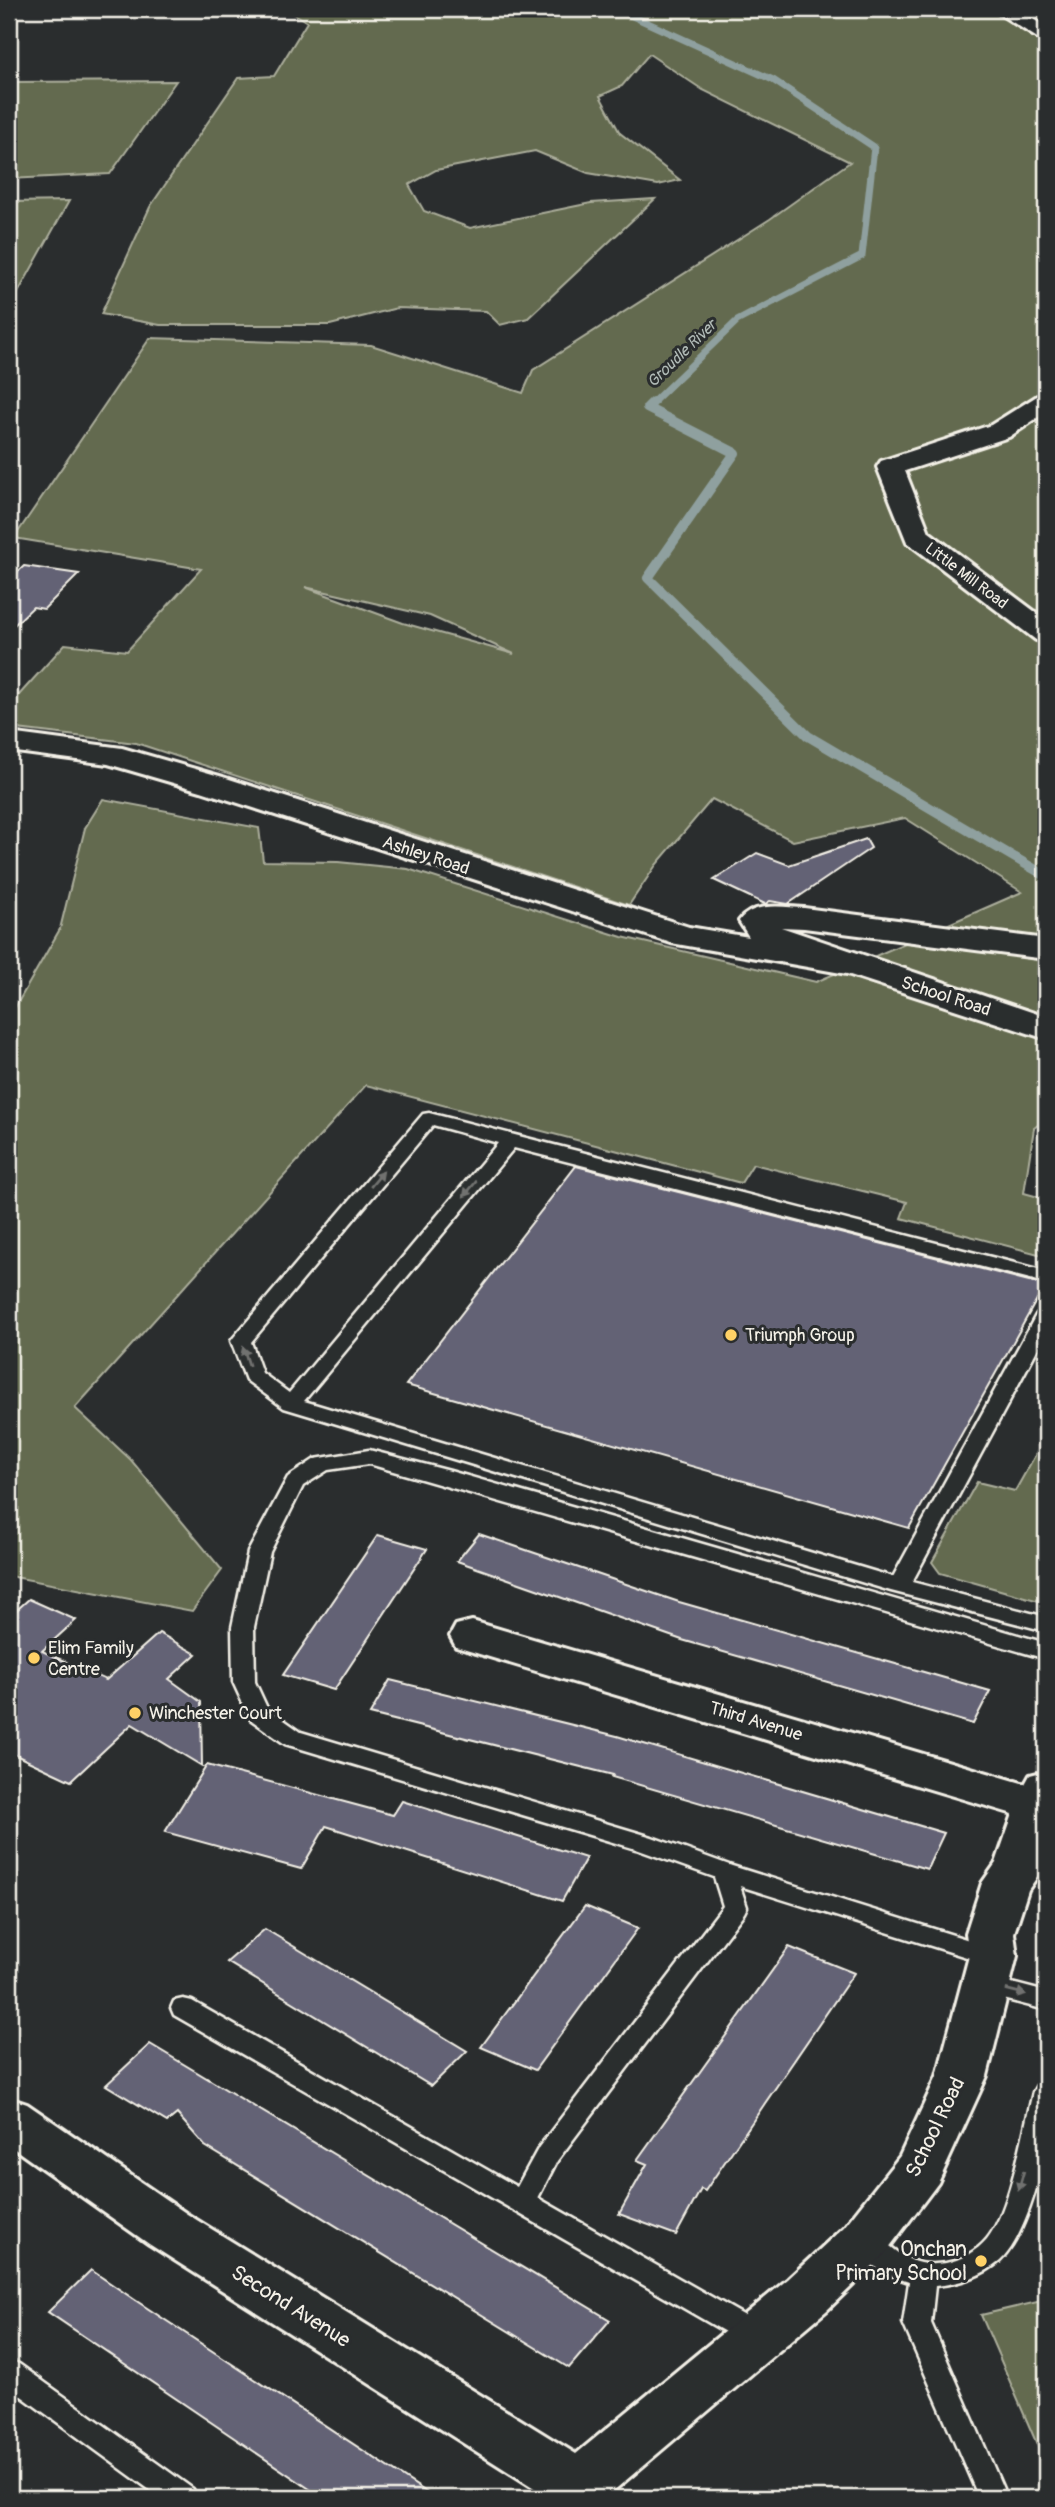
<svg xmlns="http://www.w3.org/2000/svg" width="1055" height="2507" font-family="Pangolin,sans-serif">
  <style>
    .green { fill: #636a4f; stroke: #acae9c; stroke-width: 2; fill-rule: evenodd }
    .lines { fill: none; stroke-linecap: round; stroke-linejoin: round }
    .stream-far1 { stroke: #8fa09f; stroke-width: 7 }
    .stream { stroke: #8fa09f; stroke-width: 10 }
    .building { fill: #646274; stroke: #f4f1e8; stroke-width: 2 }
    .service-casing { stroke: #f4f1e8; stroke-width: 5 }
    .minor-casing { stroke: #f4f1e8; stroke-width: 6 }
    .service { fill: #2a2d2e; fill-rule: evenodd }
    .minor { fill: #2a2d2e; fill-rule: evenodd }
    .oneway { fill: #71726f }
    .poi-dot { fill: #ffd166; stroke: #2a2d2e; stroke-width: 2.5 }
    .labels { text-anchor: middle; stroke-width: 6; stroke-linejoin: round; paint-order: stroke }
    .far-water-label { font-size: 16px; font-style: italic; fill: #b1bbb7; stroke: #2a2d2e }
    .far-street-label { font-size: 16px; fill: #f4f1e8; stroke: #2a2d2e }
    .street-label { font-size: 18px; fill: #f4f1e8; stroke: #2a2d2e }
    .poi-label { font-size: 18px; fill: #f4f1e8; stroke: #2a2d2e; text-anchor: start }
    .near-street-label { font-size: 21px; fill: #f4f1e8; stroke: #2a2d2e }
    .near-poi-label { font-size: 21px; fill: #f4f1e8; stroke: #2a2d2e; text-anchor: end }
  </style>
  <rect width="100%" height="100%" fill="#2a2d2e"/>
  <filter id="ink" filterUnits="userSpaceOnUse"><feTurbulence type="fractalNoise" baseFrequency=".0143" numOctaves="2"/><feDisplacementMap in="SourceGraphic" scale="14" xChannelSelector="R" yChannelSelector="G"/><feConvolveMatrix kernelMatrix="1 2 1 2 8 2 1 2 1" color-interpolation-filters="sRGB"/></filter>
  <g filter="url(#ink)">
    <!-- green -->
    <g class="green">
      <path d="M287,9H1046V1119L1034,1128L1024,1193L1046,1199V1256L901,1218L907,1202L753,1164L741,1183L366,1085L75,1408L131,1460L222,1570L192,1611L9,1576V1018L60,929L85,828L103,799L259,828L263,861L338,862L408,869L622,937L816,982L1022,892L905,818L793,841L712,799L656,865L629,905L136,743L9,728V706L65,644L127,651L201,569L14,538L150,338L371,345L523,393L533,370L770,219L850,162L703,90L649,54L622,86L600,96L620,133L680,180L658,185L588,173L535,151L436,170L409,185L424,211L470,228L591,203L655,199L528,318L500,325L486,311L397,308L330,325H160L101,314L150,207L238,78L274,76L307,22ZM305,587L430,616L514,654L403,623Z"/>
      <polygon points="176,81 110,174 9,179 9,82"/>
      <polygon points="69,201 9,309 9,202"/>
      <polygon points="1046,1436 1046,1603 940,1573 932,1562 977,1482 1015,1491"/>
      <polygon points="1046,2300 1046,2465 981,2315"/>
    </g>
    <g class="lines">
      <!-- stream-far1 -->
      <polyline class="stream-far1" points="617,9 773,80 874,147 862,256 737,321 651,404"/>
      <!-- stream -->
      <polyline class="stream" points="653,402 647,408 735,453 648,578 808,736 1046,876"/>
    </g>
    <!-- building -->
    <g class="building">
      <polygon points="24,566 79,574 44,609 33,607 9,630 9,580"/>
      <polygon points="866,839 871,848 788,904 770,901 765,904 714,880 757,853 789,865"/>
      <polygon points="576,1166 1045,1285 909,1528 406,1385"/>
      <polygon points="479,1534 679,1602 990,1691 973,1724 682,1640 457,1561"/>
      <polygon points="378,1535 427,1549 334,1690 283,1675"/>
      <polygon points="29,1599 76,1620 42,1651 106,1680 159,1633 196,1654 169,1679 201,1702 202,1766 132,1724 71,1781 9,1752 9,1617"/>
      <polygon points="390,1680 617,1736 944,1833 927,1869 612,1777 613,1775 370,1714"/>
      <polygon points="207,1765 393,1815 402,1801 586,1858 562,1901 326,1826 301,1869 165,1832"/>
      <polygon points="585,1906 638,1928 535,2070 481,2047"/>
      <polygon points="265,1929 467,2051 431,2086 227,1962"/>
      <polygon points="789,1947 854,1973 705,2191 701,2189 676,2235 619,2214 647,2164 637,2160"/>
      <polygon points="150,2044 610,2320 569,2368 205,2146 177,2114 167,2122 106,2085"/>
      <polygon points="91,2270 135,2300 435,2498 323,2498 48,2312"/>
    </g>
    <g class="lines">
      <defs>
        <g id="service">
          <path d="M429,1113L1046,1271V1283L514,1148L304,1401L893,1577L1036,1315L1039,1311L1046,1309V1333L912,1582L1046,1617V1631L891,1591L284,1408L246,1380L231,1341L234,1337L423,1114ZM433,1125L498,1143L289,1393L262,1373L251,1342Z"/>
          <polygon points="369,1450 450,1471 1046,1643 1046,1659 369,1464 328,1470 303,1486 270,1552 254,1627 255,1682 267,1708 301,1732 652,1837 732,1866 1001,1950 1004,1956 1001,1962 992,1965 740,1886 747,1907 744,1913 557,2161 538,2198 766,2328 770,2336 766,2344 756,2347 746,2344 174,2015 171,2008 174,2001 183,1999 192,2001 517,2187 539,2147 723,1906 714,1877 636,1849 285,1744 250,1719 233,1682 232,1627 248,1552 288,1477 315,1459"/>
          <polygon points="985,1976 1046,1992 1046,2010 976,1992 973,1985 976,1978"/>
          <path d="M1046,2082C1047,2102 1049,2127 1046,2147C1040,2179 1024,2239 1000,2261C982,2276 958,2284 935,2286L931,2323L1007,2498H979L903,2323L909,2282C889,2276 860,2261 850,2242L854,2234C874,2227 891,2250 909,2259C920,2265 933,2265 946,2263C961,2260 977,2251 987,2239C1011,2210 1023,2131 1033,2092L1037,2085Z"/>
          <polygon points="9,2360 19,2364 193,2489 197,2498 161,2498 9,2387"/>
        </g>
        <g id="minor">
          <polygon points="992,9 1016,9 1046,27 1046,41 1039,39"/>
          <polygon points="1046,393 1046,412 1009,437 905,471 929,532 1046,620 1046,643 1036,640 907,542 877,467 881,461 991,425 1037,396"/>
          <path d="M9,733L122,748L223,777L689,927L749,937L739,921C753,901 783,907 804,908L1046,939V959L804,928L781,927L1046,1017V1039L847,974L671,943L201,791L108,764L9,751Z"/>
          <polygon points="472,1621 1025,1784 1030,1775 1046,1771 1046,1855 1041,1871 1028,1890 1014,1933 1017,1956 987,2076 938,2183 882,2257 826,2311 605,2498 536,2498 539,2491 149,2244 9,2145 9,2098 27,2104 187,2214 576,2454 788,2279 844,2227 900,2156 937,2076 969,1956 966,1933 982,1883 996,1863 1013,1814 456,1647 450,1636 456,1625"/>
        </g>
      </defs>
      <!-- service casing -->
      <use href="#service" class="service-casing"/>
      <!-- minor casing -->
      <use href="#minor" class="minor-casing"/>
      <!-- service -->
      <use href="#service" class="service"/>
      <!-- minor -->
      <use href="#minor" class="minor"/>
    </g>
    <!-- one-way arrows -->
    <defs><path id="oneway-solid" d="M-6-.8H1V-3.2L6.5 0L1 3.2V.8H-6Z" transform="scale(1.75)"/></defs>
    <g class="oneway">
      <use href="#oneway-solid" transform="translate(377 1179) rotate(-50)"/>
      <use href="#oneway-solid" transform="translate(470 1189) rotate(130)"/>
      <use href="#oneway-solid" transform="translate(246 1356) rotate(-108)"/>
      <use href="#oneway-solid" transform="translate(1016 1992) rotate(14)"/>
      <use href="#oneway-solid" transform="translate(1021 2181) rotate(106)"/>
    </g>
  </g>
  <!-- markers -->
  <g class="poi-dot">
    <circle cx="731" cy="1335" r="7"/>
    <circle cx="34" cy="1658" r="7"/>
    <circle cx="135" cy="1713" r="7"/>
    <circle cx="981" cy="2261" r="7"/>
  </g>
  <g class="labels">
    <!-- far-water labels -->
    <g class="far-water-label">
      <text transform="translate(681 353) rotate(-44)" y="6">Groudle River</text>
    </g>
    <!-- far-street labels -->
    <g class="far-street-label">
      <text transform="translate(967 575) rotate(37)" y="6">Little Mill Road</text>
    </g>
    <!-- street labels -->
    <g class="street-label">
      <text transform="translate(426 855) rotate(18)" y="6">Ashley Road</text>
      <text transform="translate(946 996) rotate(18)" y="6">School Road</text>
      <text transform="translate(756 1721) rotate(17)" y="6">Third Avenue</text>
    </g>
    <!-- poi labels -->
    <g class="poi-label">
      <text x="745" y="1341">Triumph Group</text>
      <text x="48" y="1654">Elim Family<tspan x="48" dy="21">Centre</tspan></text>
      <text x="149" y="1719">Winchester Court</text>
    </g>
    <!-- near-street labels -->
    <g class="near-street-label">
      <text transform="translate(935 2127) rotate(-64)" y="7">School Road</text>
      <text transform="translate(291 2306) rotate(32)" y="7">Second Avenue</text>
    </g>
    <!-- near-poi labels -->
    <g class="near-poi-label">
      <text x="967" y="2256">Onchan<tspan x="967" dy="24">Primary School</tspan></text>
    </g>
  </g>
  <!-- margin -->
  <rect width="1055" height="2507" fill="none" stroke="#2a2d2e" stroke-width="35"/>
  <rect x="18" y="18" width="1020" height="2472" fill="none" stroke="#f4f1e8" stroke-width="2.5" filter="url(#ink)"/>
</svg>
